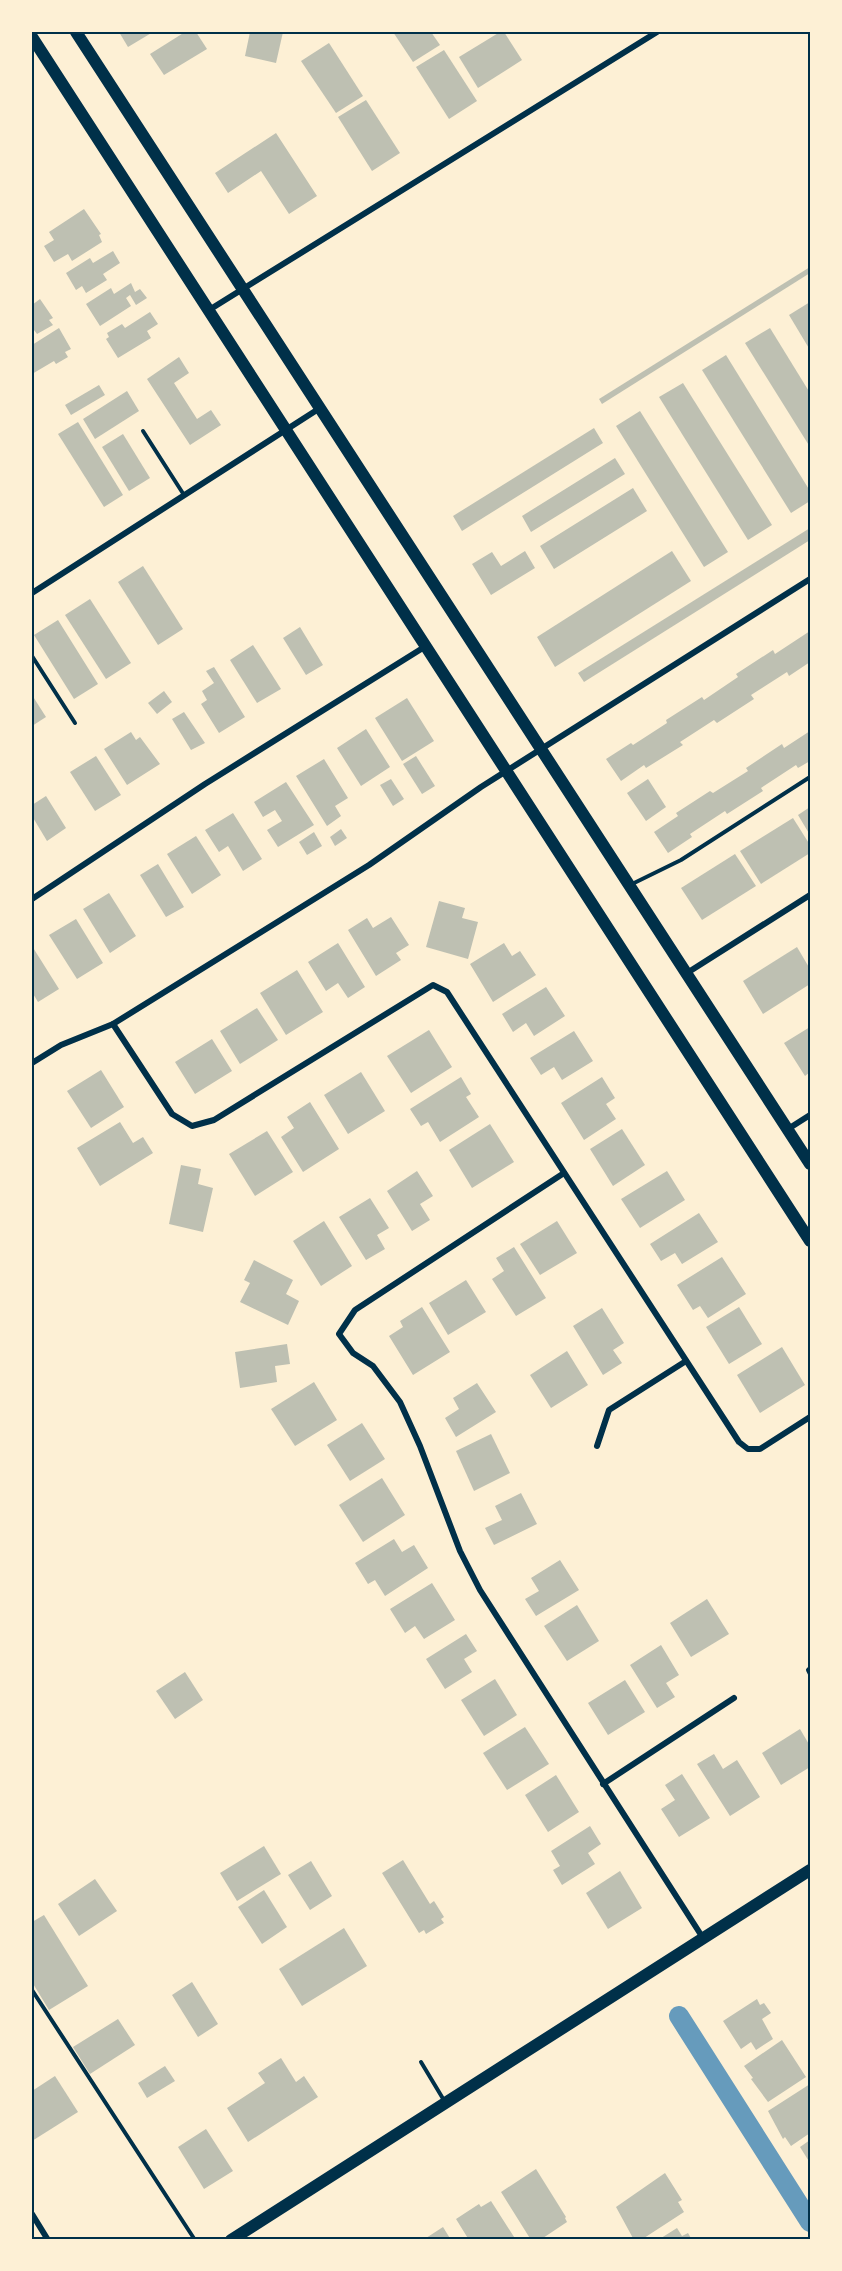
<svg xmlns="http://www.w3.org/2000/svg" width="842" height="2271" font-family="Commissioner,sans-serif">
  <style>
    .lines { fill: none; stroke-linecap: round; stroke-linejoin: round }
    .canal { stroke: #669bbc; stroke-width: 20 }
    .building { fill: #bec0b2 }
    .service { stroke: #003049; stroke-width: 4 }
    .minor { stroke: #003049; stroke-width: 6 }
    .secondary { stroke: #003049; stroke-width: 12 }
    .neatline { fill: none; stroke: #003049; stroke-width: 2 }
  </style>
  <rect width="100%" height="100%" fill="#fdf0d5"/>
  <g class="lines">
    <!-- canal -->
    <polyline class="canal" points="679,2016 810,2222"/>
  </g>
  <!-- building -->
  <g class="building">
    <polygon points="119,32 153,32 128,47"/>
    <polygon points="185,32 196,32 207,49 164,75 150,54"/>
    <polygon points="250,32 283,32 276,63 245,56"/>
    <polygon points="393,32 431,32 440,45 413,62"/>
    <polygon points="500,32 504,32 522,60 478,88 459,57"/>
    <polygon points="329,43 363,96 336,113 301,61"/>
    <polygon points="444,50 477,101 449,119 416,67"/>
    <polygon points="366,100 400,153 372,171 338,117"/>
    <polygon points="276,133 317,196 289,214 261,171 228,193 215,173"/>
    <polygon points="84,209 101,234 99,235 102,242 72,261 68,254 54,262 44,246 54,240 49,232"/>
    <polygon points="113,251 120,263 103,274 107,280 86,293 82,286 76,290 66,273 90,258 93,263"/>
    <polygon points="810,267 810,273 602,404 599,399"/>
    <polygon points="131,283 135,292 140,289 147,298 136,305 130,295 126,298 131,306 100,326 86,304 111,288 114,294"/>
    <polygon points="40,299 53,318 49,320 53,325 37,334 34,330 32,332 32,305"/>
    <polygon points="810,302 810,350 789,315"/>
    <polygon points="150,312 158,324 147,331 151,338 118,358 106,339 109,337 107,333 122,324 125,328"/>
    <polygon points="59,328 71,349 65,352 68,357 56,364 54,361 32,374 32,345"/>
    <polygon points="770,328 810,393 810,447 745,343"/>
    <polygon points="726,355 810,491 810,501 791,513 702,370"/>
    <polygon points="179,357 189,373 174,383 197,419 211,410 221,425 190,445 147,379"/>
    <polygon points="683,383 772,525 748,540 659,397"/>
    <polygon points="99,385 105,395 71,415 65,405"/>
    <polygon points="127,391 139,411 95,439 83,419"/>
    <polygon points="640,411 728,552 704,567 616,426"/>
    <polygon points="78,422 123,495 104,507 58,434"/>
    <polygon points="594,428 603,443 462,531 453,516"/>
    <polygon points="123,434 150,478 129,491 102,447"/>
    <polygon points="615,458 625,474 531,532 522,516"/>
    <polygon points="633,488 647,511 554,569 540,546"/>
    <polygon points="810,528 810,540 584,682 578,673"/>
    <polygon points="525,551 535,568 491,595 472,564 492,552 501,566"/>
    <polygon points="672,551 691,581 555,667 537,637"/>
    <polygon points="143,566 183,629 158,645 118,582"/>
    <polygon points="90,599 131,663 106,679 65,615"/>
    <polygon points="58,620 98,684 74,699 34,635"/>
    <polygon points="300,627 323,665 306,675 283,638"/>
    <polygon points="810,627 810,662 789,676 787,672 751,695 754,699 717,723 714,720 680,742 683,745 646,768 644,765 621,781 606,759 631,743 633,745 667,723 666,720 702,697 704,700 738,677 736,674 773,650 775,654 810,631 808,628"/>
    <polygon points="253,645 281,689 257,703 230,660"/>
    <polygon points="214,667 245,717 219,733 201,704 207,700 202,691 214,683 206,671"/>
    <polygon points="164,691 172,702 157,714 148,703"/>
    <polygon points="32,695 46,717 32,726"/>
    <polygon points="407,698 434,741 402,761 375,718"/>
    <polygon points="184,712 205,743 191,750 172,719"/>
    <polygon points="366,729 390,767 361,786 337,748"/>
    <polygon points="810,731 810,761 798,768 796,765 761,788 763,791 727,814 725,811 690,834 692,837 668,853 654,832 678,816 676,813 710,791 713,793 748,771 746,768 782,744 784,748"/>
    <polygon points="131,732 136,740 140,737 160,764 127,785 104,749"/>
    <polygon points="96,756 121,795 95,811 70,772"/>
    <polygon points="416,756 435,786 422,794 403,764"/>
    <polygon points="324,759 348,798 335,806 341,816 327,826 296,776"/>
    <polygon points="391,779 404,799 393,806 380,785"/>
    <polygon points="648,779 666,807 646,821 627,793"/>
    <polygon points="286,782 314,825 278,847 267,830 282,821 275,810 263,817 254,802"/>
    <polygon points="46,796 66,828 47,841 32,816 32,805"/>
    <polygon points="810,807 810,835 798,815"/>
    <polygon points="233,813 262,859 243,871 228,846 219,852 205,830"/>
    <polygon points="793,818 810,845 810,853 761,884 740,851"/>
    <polygon points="341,829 347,838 335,846 330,837"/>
    <polygon points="314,832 322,846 307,855 299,842"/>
    <polygon points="196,836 221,875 192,894 167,854"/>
    <polygon points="735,854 756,886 702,920 681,888"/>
    <polygon points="158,864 184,907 166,917 140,875"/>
    <polygon points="109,893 136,936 110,953 83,909"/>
    <polygon points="439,901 465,908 462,918 478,922 468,959 426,947"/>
    <polygon points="391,917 409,945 396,953 401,960 376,976 348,930 367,918 373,928"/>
    <polygon points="76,919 103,963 77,979 49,935"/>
    <polygon points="338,943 365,987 348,998 338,983 326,991 308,962"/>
    <polygon points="504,943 512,956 520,951 536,975 493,1002 470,964"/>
    <polygon points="32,946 59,989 38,1002 32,992"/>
    <polygon points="797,947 810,969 810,984 763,1014 743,981"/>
    <polygon points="297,970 323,1012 286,1035 260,993"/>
    <polygon points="546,987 565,1016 534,1036 526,1023 513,1032 502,1014"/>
    <polygon points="257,1008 278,1040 240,1064 220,1031"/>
    <polygon points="810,1027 810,1072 805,1076 784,1043"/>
    <polygon points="429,1030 452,1067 411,1093 387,1056"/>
    <polygon points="574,1031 593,1061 562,1080 554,1067 541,1075 530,1058"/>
    <polygon points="212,1039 232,1071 195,1094 175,1062"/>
    <polygon points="101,1070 124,1107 91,1128 67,1091"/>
    <polygon points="361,1072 385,1111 348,1134 324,1095"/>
    <polygon points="461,1077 471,1094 466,1097 479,1117 440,1142 428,1122 421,1126 410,1109"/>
    <polygon points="602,1077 615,1098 606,1104 616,1119 584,1140 561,1103"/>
    <polygon points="310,1102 339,1149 303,1172 281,1137 294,1128 287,1117"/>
    <polygon points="120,1122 133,1143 143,1137 153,1153 100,1186 77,1148"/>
    <polygon points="490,1124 514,1162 472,1188 449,1150"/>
    <polygon points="622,1129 645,1165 613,1186 590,1149"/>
    <polygon points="267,1131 293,1172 255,1196 229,1154"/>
    <polygon points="181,1165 201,1169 198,1184 213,1188 203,1232 169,1224"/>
    <polygon points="417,1171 433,1196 420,1204 430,1220 412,1231 387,1191"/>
    <polygon points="667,1171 685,1200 640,1228 621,1199"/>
    <polygon points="370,1198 389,1228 377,1235 385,1249 366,1260 339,1217"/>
    <polygon points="699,1213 718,1242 682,1264 675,1253 661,1261 650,1244"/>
    <polygon points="324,1221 352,1266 321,1286 293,1241"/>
    <polygon points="557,1221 577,1253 540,1275 520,1244"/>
    <polygon points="514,1247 546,1298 516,1316 492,1279 504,1271 496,1258"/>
    <polygon points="722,1257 746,1294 708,1318 700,1306 693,1310 677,1285"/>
    <polygon points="254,1260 293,1280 286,1294 299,1301 288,1325 240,1302 250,1283 244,1280"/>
    <polygon points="466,1280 486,1312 448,1335 429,1303"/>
    <polygon points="422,1307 450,1352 413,1375 389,1336 403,1327 400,1321"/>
    <polygon points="739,1307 762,1344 729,1364 706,1327"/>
    <polygon points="602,1308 624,1343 613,1350 622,1363 603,1375 573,1326"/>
    <polygon points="287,1344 290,1364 275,1366 277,1382 240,1388 235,1352"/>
    <polygon points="782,1347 805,1385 760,1413 737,1375"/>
    <polygon points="567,1351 588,1385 551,1408 530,1375"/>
    <polygon points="314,1382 337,1420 295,1446 271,1409"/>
    <polygon points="477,1383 496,1412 456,1437 445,1418 459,1409 453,1398"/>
    <polygon points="362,1423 385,1459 350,1481 327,1445"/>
    <polygon points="491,1434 510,1473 474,1491 456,1451"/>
    <polygon points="382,1478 405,1515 363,1542 339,1505"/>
    <polygon points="521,1493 537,1524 494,1545 485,1528 502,1520 495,1506"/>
    <polygon points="394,1539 402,1552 414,1545 428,1568 385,1596 375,1580 368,1584 355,1563"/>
    <polygon points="560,1560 579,1590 536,1616 525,1599 539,1591 531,1578"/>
    <polygon points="432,1583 455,1620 424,1639 415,1626 405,1633 390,1609"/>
    <polygon points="707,1599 729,1634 691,1657 670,1623"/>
    <polygon points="577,1605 599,1641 567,1661 544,1626"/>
    <polygon points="466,1634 477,1651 464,1659 472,1672 445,1689 426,1659"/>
    <polygon points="661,1645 679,1675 666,1683 675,1697 657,1708 630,1665"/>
    <polygon points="185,1672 203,1700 175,1719 156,1691"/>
    <polygon points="495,1679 517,1715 484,1736 461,1700"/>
    <polygon points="625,1680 645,1712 608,1735 588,1703"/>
    <polygon points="525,1727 549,1764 507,1790 483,1753"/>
    <polygon points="800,1729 810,1746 810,1767 781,1785 762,1753"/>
    <polygon points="714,1754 723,1769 737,1760 760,1797 730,1816 697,1764"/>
    <polygon points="682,1774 710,1818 679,1837 661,1809 675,1800 665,1785"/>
    <polygon points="556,1775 579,1812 548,1832 525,1795"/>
    <polygon points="590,1826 601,1844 588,1853 595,1864 562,1885 553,1870 560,1866 551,1851"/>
    <polygon points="264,1846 281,1874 237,1901 220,1873"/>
    <polygon points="403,1860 430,1904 434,1901 444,1917 441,1919 444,1923 426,1934 424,1930 419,1933 382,1873"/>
    <polygon points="311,1861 332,1896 310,1910 288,1875"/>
    <polygon points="620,1871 642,1908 608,1929 586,1893"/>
    <polygon points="95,1879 117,1911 79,1936 58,1904"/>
    <polygon points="264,1890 287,1927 262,1944 238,1907"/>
    <polygon points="44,1915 88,1986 49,2010 32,1982 32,1922"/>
    <polygon points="344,1928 367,1966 302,2006 279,1969"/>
    <polygon points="192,1982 218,2024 198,2037 172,1995"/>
    <polygon points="757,1999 760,2005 764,2003 771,2013 762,2019 773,2039 756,2050 751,2042 741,2049 723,2021"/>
    <polygon points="118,2019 135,2045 90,2074 73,2047"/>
    <polygon points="782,2040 806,2077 768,2102 751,2079 753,2078 744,2066"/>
    <polygon points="281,2058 296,2082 304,2076 318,2097 248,2142 227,2108 265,2083 258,2073"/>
    <polygon points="165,2066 175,2081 147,2098 138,2083"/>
    <polygon points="55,2076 78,2112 32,2141 32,2091"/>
    <polygon points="810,2084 810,2133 791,2146 785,2137 783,2139 768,2111"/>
    <polygon points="206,2129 233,2171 204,2189 178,2147"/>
    <polygon points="810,2140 810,2163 800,2147"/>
    <polygon points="536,2169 566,2217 565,2218 567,2222 540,2240 531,2240 501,2192"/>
    <polygon points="665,2173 682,2200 678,2202 684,2212 641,2240 634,2240 616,2207"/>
    <polygon points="491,2201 516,2240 469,2240 456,2219 479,2204 481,2207"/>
    <polygon points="443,2227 451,2240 423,2240"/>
    <polygon points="677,2228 682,2236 688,2233 692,2240 658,2240"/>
  </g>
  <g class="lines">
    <!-- service -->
    <g class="service">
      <polyline points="143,431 184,495"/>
      <polyline points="32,656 75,723"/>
      <polyline points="630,885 681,860 810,777"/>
      <polyline points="810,1668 808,1670 810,1674"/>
      <polyline points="32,1990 195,2240"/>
      <polyline points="421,2062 445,2102"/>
    </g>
    <!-- minor -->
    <g class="minor">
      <polyline points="209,310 657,32"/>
      <polyline points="32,593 320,408"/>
      <polyline points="32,899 205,784 426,646"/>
      <polyline points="687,973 810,895"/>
      <polyline points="113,1024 172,1114 192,1126 214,1120 433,985 447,992 739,1442 748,1449 760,1449 810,1417"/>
      <polyline points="32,1063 61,1045 113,1024 369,865 481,787 810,579"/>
      <polyline points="788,1129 810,1115"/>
      <polyline points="564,1173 355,1310 339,1334 353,1353 373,1366 400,1402 420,1446 460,1551 480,1590 703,1938"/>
      <polyline points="597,1446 609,1410 686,1361"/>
      <polyline points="603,1784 734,1698"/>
      <polyline points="32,2214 48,2240"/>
    </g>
    <!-- secondary -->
    <g class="secondary">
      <polyline points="76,32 810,1164"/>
      <polyline points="32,37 810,1241"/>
      <polyline points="231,2240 810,1870"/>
    </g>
  </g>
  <!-- border -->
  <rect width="842" height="2271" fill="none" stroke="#fdf0d5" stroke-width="66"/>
  <rect x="33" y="33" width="776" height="2205" class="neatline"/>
</svg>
